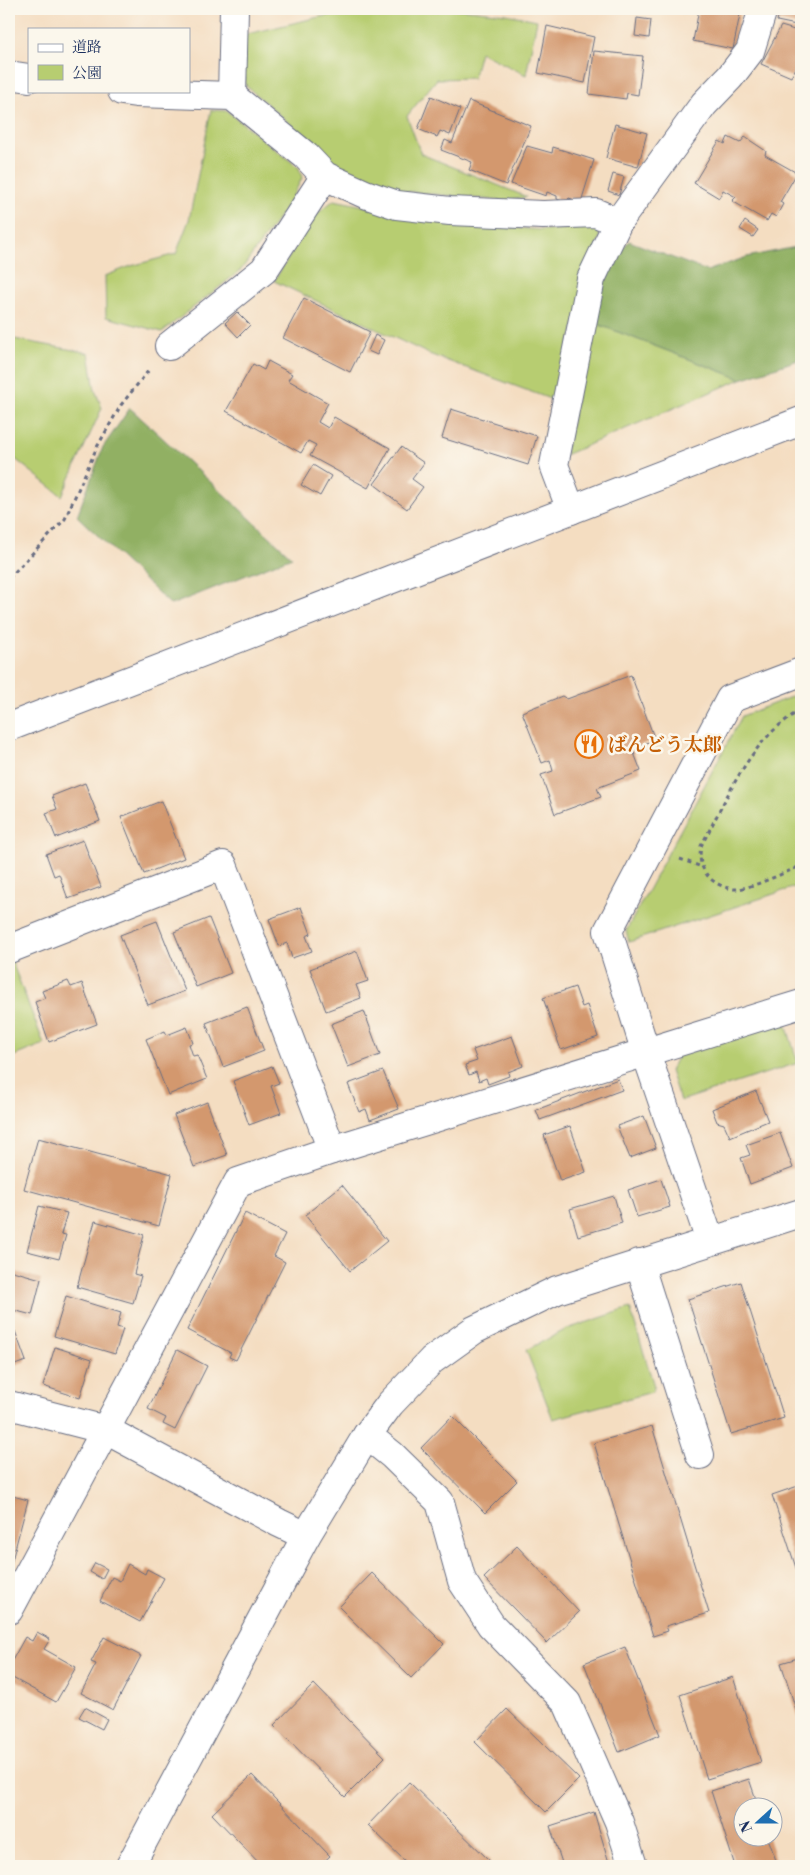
<svg xmlns="http://www.w3.org/2000/svg" width="810" height="1875" font-family="'Libre Bodoni','Noto Serif JP',serif">
  <style>
    .green { fill: #b7cd71; stroke: #697e68 }
    .forest { fill: #91b063; stroke: #567060 }
    .building { fill: #d3986e }
    .lines { fill: none; stroke-linecap: round; stroke-linejoin: round }
    .street-casing { stroke: #676c81; stroke-width: 30 }
    .secondary-casing { stroke: #676c81; stroke-width: 30 }
    .path { stroke: #676c81; stroke-width: 3; stroke-dasharray: 4 4; stroke-linecap: butt }
    .street { stroke: #fff; stroke-width: 28 }
    .secondary { stroke: #fff; stroke-width: 28 }
    .labels { text-anchor: middle; stroke-width: 5; stroke-linejoin: round; paint-order: stroke }
    .food-label { font-size: 19px; font-weight: bold; fill: #c56008; stroke: #fbf7ec; text-anchor: start }
  </style>
  <rect width="100%" height="100%" fill="#fbf7ec"/>
  <filter id="ink" filterUnits="userSpaceOnUse"><feTurbulence type="fractalNoise" baseFrequency=".02" numOctaves="2"/><feDisplacementMap in="SourceGraphic" scale="10" xChannelSelector="R" yChannelSelector="G"/><feConvolveMatrix kernelMatrix="1 2 1 2 8 2 1 2 1" color-interpolation-filters="sRGB"/></filter>
  <filter id="wash" filterUnits="userSpaceOnUse"><feTurbulence type="fractalNoise" baseFrequency=".0096" numOctaves="4" result="noise"/><feDisplacementMap in="SourceGraphic" scale="20" xChannelSelector="R" yChannelSelector="G"/><feGaussianBlur stdDeviation="1.12" result="paint"/><feColorMatrix in="noise" values="0 0 0 0 0 0 0 0 0 0 0 0 0 0 0 0 0 1.4 0 .05"/><feComposite in="paint" operator="in"/></filter>
  <g filter="url(#wash)">
    <rect width="100%" height="100%" fill="#f4ddc1"/>
    <!-- green -->
    <g class="green">
      <polygon points="372,9 459,9 506,14 537,20 526,75 480,52 473,78 437,79 407,116 421,154 527,197 504,201 403,191 342,169 245,85 243,35 319,17"/>
      <polygon points="211,110 227,111 299,168 302,178 290,202 241,270 162,332 106,317 105,276 131,266 176,254 189,220"/>
      <polygon points="334,200 448,223 543,230 597,227 600,237 553,400 429,354 274,281 315,215"/>
      <polygon points="592,322 741,379 565,455"/>
      <polygon points="9,338 89,353 95,390 102,408 62,496 9,454"/>
      <polygon points="801,693 801,885 629,942 626,931 742,716"/>
      <polygon points="12,962 44,1044 9,1058 9,963"/>
      <polygon points="785,1021 798,1063 680,1101 670,1071 678,1056"/>
      <polygon points="630,1308 654,1386 652,1392 553,1419 526,1350 567,1329"/>
    </g>
    <!-- forest -->
    <g class="forest">
      <polygon points="629,241 707,271 747,257 801,246 801,359 741,379 592,322 601,274"/>
      <polygon points="130,408 292,557 171,605 77,516 103,447"/>
    </g>
    <g id="blocks">
      <!-- building -->
      <g class="building">
        <polygon points="699,9 741,9 733,49 693,41"/>
        <polygon points="780,9 801,9 801,26 777,21"/>
        <polygon points="637,18 651,20 649,38 635,36"/>
        <polygon points="547,26 594,37 585,83 538,73"/>
        <polygon points="781,26 801,32 801,59 791,77 761,64"/>
        <polygon points="594,51 643,56 638,95 627,93 626,99 589,94"/>
        <polygon points="431,96 460,109 450,135 440,131 437,137 418,129"/>
        <polygon points="469,101 531,126 506,185 469,170 472,162 441,150 445,140 452,143"/>
        <polygon points="615,124 647,133 638,167 606,158"/>
        <polygon points="728,137 740,143 745,137 766,151 765,155 797,173 780,202 783,204 776,217 771,214 767,221 732,201 736,197 723,190 719,198 694,183 719,141 725,144"/>
        <polygon points="527,146 552,153 553,147 594,160 581,202 569,198 566,202 557,199 557,196 547,192 546,196 511,184"/>
        <polygon points="613,174 624,177 619,195 608,191"/>
        <polygon points="745,221 758,230 753,237 740,229"/>
        <polygon points="304,298 370,332 350,372 283,338"/>
        <polygon points="237,312 250,325 238,337 225,323"/>
        <polygon points="375,335 384,340 377,355 368,351"/>
        <polygon points="268,361 292,374 288,380 328,403 318,422 328,428 334,417 390,448 368,488 310,456 316,445 308,441 301,453 226,411 253,364 264,370"/>
        <polygon points="451,409 537,436 528,465 442,438"/>
        <polygon points="401,447 424,463 412,479 423,487 407,509 374,484"/>
        <polygon points="313,465 331,476 320,496 301,485"/>
        <polygon points="631,675 655,740 632,748 641,771 597,788 601,797 555,814 541,775 553,771 550,760 542,763 522,712 562,696 567,699"/>
        <polygon points="85,783 100,821 56,838 46,813 57,809 52,796"/>
        <polygon points="161,801 184,858 144,874 121,817"/>
        <polygon points="83,840 101,887 68,899 59,874 54,876 46,854"/>
        <polygon points="301,907 311,934 306,936 312,951 292,958 287,943 279,946 269,919"/>
        <polygon points="209,918 231,973 196,987 174,932"/>
        <polygon points="157,921 185,991 148,1005 120,935"/>
        <polygon points="357,951 368,981 356,985 361,998 326,1011 310,969"/>
        <polygon points="68,981 71,987 82,983 97,1024 49,1042 35,1002 45,998 42,991"/>
        <polygon points="575,987 582,1007 587,1005 598,1037 561,1050 543,998"/>
        <polygon points="247,1007 264,1051 223,1067 206,1023"/>
        <polygon points="364,1011 380,1055 348,1067 331,1024"/>
        <polygon points="187,1027 193,1043 189,1044 193,1056 197,1055 207,1079 168,1095 146,1039 165,1031 167,1035"/>
        <polygon points="512,1036 523,1066 508,1072 509,1076 488,1084 486,1078 479,1081 476,1072 469,1075 465,1065 477,1061 473,1050"/>
        <polygon points="272,1066 279,1083 271,1086 281,1113 249,1125 233,1081"/>
        <polygon points="383,1071 399,1109 370,1120 366,1109 359,1112 348,1084"/>
        <polygon points="618,1079 622,1090 540,1120 536,1110"/>
        <polygon points="756,1091 768,1121 730,1137 724,1124 717,1122 712,1109"/>
        <polygon points="207,1102 227,1155 194,1167 174,1115"/>
        <polygon points="644,1116 656,1148 630,1158 617,1126"/>
        <polygon points="570,1126 586,1172 560,1181 544,1135"/>
        <polygon points="780,1133 793,1168 750,1184 741,1158 750,1155 746,1145"/>
        <polygon points="38,1138 172,1174 159,1226 24,1189"/>
        <polygon points="661,1179 670,1207 637,1217 628,1190"/>
        <polygon points="342,1185 387,1241 350,1271 305,1215"/>
        <polygon points="614,1196 622,1223 578,1236 570,1209"/>
        <polygon points="39,1206 67,1213 61,1234 66,1235 59,1259 27,1251"/>
        <polygon points="245,1213 285,1234 274,1256 285,1262 236,1360 229,1357 231,1353 187,1330"/>
        <polygon points="95,1221 144,1235 134,1274 141,1276 133,1303 77,1287"/>
        <polygon points="9,1270 41,1279 32,1315 9,1309"/>
        <polygon points="741,1282 784,1418 731,1434 688,1299"/>
        <polygon points="66,1296 121,1313 117,1327 123,1329 115,1354 54,1336"/>
        <polygon points="15,1331 26,1361 9,1367 9,1333"/>
        <polygon points="55,1347 92,1359 80,1398 43,1386"/>
        <polygon points="177,1350 207,1366 175,1430 163,1424 166,1418 148,1409"/>
        <polygon points="452,1416 517,1481 485,1513 421,1448"/>
        <polygon points="652,1426 709,1613 666,1626 668,1631 653,1636 594,1443"/>
        <polygon points="801,1485 801,1583 772,1495"/>
        <polygon points="9,1495 28,1500 11,1564 9,1564"/>
        <polygon points="517,1546 579,1612 547,1643 484,1578"/>
        <polygon points="95,1563 107,1569 102,1579 90,1572"/>
        <polygon points="128,1564 145,1574 147,1569 164,1578 140,1622 100,1601 112,1577 120,1581"/>
        <polygon points="372,1573 444,1644 411,1678 339,1607"/>
        <polygon points="37,1632 50,1639 44,1649 76,1667 56,1702 9,1676 9,1666 25,1637 32,1641"/>
        <polygon points="104,1637 141,1656 113,1710 81,1693 96,1664 91,1662"/>
        <polygon points="625,1647 660,1735 619,1752 584,1663"/>
        <polygon points="801,1657 801,1725 781,1663"/>
        <polygon points="733,1677 761,1762 707,1779 680,1695"/>
        <polygon points="314,1684 385,1757 345,1797 274,1725"/>
        <polygon points="85,1707 107,1719 102,1729 79,1717"/>
        <polygon points="507,1709 579,1779 546,1812 475,1742"/>
        <polygon points="252,1775 330,1856 319,1866 262,1866 212,1814"/>
        <polygon points="749,1779 759,1808 742,1808 742,1838 768,1838 778,1866 735,1866 711,1791"/>
        <polygon points="409,1782 490,1861 484,1866 410,1866 368,1825"/>
        <polygon points="594,1812 610,1866 563,1866 550,1826"/>
      </g>
    </g>
  </g>
  <g filter="url(#ink)">
    <use href="#blocks" fill-opacity="0" stroke="#676c81" stroke-width="1"/>
    <g class="lines">
      <defs>
        <g id="street">
          <polyline points="9,75 29,78"/>
          <polyline points="122,91 136,93 232,96 306,156 325,176 365,194 397,205 450,211 543,215 596,213 618,222"/>
          <polyline points="232,96 234,9"/>
          <polyline points="169,346 264,270 325,176"/>
          <polyline points="571,510 554,465 591,279 618,222 704,104 730,77 750,51 763,9"/>
          <polyline points="9,949 223,865 332,1150"/>
          <polyline points="710,1241 646,1053 608,931 730,699 801,672"/>
          <polyline points="639,1263 700,1455"/>
          <polyline points="9,1405 106,1430 279,1523 306,1536"/>
          <polyline points="367,1435 392,1455 440,1502 462,1581 491,1625 567,1703 619,1822 633,1866"/>
          <polyline points="9,1610 238,1182 332,1150 801,1004"/>
        </g>
        <g id="secondary">
          <polyline points="9,727 801,421"/>
          <polyline points="130,1866 306,1536 367,1435 390,1404 432,1360 474,1330 557,1290 801,1213"/>
        </g>
      </defs>
      <!-- street casing -->
      <use href="#street" class="street-casing"/>
      <!-- secondary casing -->
      <use href="#secondary" class="secondary-casing"/>
      <!-- path -->
      <g class="path">
        <polyline points="9,578 65,519 97,447 121,405 149,370"/>
        <path d="M801,710C749,740 729,795 701,846C699,858 700,865 707,875C713,883 728,890 738,889C757,886 783,873 801,866"/>
        <polyline points="680,859 702,867"/>
      </g>
      <!-- street -->
      <use href="#street" class="street"/>
      <!-- secondary -->
      <use href="#secondary" class="secondary"/>
    </g>
  </g>
  <!-- icons -->
  <defs>
    <symbol id="restaurant-ring" viewBox="-11 -11 22 22"><circle r="9.5" fill="#fbf7ec" stroke="#e8710a" stroke-width="1.5"/><path d="M-5-6h1v4h1v-4h1v4h1v-4h1v5L-1.5 .5V6h-2V.5L-5-1ZM5-6V6H3V1.5H1.5Q1.5-4 5-6Z" fill="#e8710a"/></symbol>
  </defs>
  <g fill-rule="evenodd">
    <use href="#restaurant-ring" x="573" y="728" width="32" height="32"/>
  </g>
  <g class="labels">
    <!-- food labels -->
    <g class="food-label">
      <text x="608" y="751">ばんどう太郎</text>
    </g>
  </g>
  <!-- margin -->
  <rect width="810" height="1875" fill="none" stroke="#fbf7ec" stroke-width="30"/>
  <!-- legend -->
  <rect x="28" y="28" width="162" height="65" fill="#fbf7ec" stroke="#a1a7b3"/>
  <rect x="38" y="44" width="25" height="8" fill="#ffffff" stroke="#a1a7b3"/>
  <text x="72" y="52" font-size="15" fill="#1b2f5e">道路</text>
  <rect x="38" y="65" width="25" height="15" fill="#b7cd71" stroke="#a1a7b3"/>
  <text x="72" y="78" font-size="15" fill="#1b2f5e">公園</text>
  <!-- north arrow -->
  <g transform="translate(758 1822) rotate(249)"><circle r="24" fill="#fbf7ec" stroke="#a1a7b3"/>
  <path d="M0-4L9 19L0 12L-9 19Z" fill="#1f6fb2"/>
  <text y="-8" font-size="14" font-weight="bold" text-anchor="middle" fill="#1b2f5e">N</text>
  </g>
</svg>
